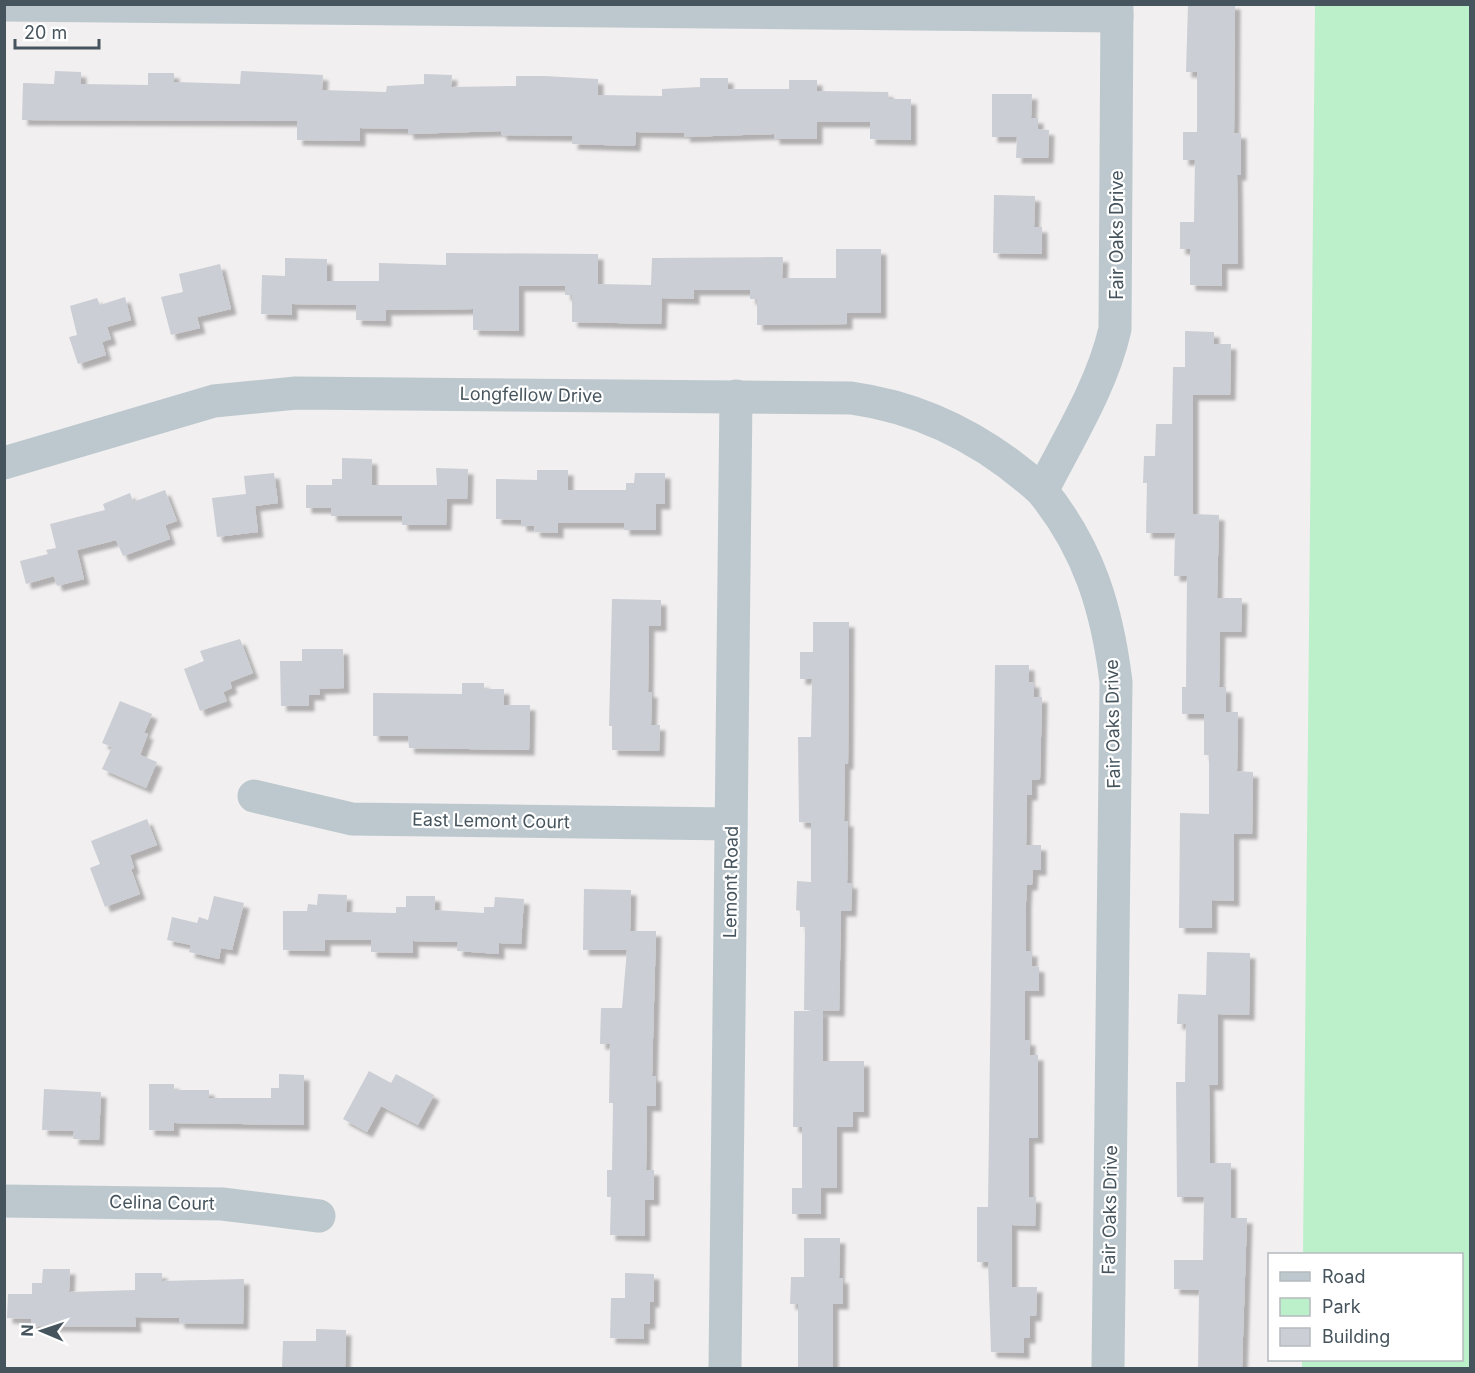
<svg xmlns="http://www.w3.org/2000/svg" width="1475" height="1373" font-family="Inter,sans-serif">
  <style>
    .green { fill: #bcf0cb }
    .building { fill: #cbced4; filter: url(#shadow) }
    .lines { fill: none; stroke-linecap: round; stroke-linejoin: round }
    .minor { stroke: #bcc8ce; stroke-width: 33 }
    .labels { text-anchor: middle; stroke-width: 4.5; stroke-linejoin: round; paint-order: stroke }
    .street-label { font-size: 18px; fill: #46545d; stroke: #fff }
  </style>
  <defs>
    <filter id="shadow"><feDropShadow dx="5.5" dy="5.5" stdDeviation="1.5" flood-color="#0004"/></filter>
  </defs>
  <rect width="100%" height="100%" fill="#f1efef"/>
  <!-- green -->
  <polygon class="green" points="1315,5 1470,5 1470,1368 1302,1368 1302,1360 1462,1360 1462,1254 1303,1254"/>
  <!-- building -->
  <g class="building">
    <polygon points="1188,4 1235,4 1234,133 1241,133 1241,175 1237,175 1238,264 1222,264 1222,286 1190,285 1190,249 1180,249 1180,222 1194,222 1195,160 1183,160 1183,132 1197,132 1197,72 1186,72"/>
    <polygon points="55,71 81,72 81,84 148,85 148,73 174,73 174,82 240,84 241,71 323,75 322,90 386,92 387,86 424,84 424,74 452,75 451,87 516,86 516,76 544,76 598,79 598,95 662,96 662,89 700,87 700,78 728,78 728,89 789,89 789,80 817,80 817,91 888,92 889,99 911,99 911,140 870,139 870,122 817,122 817,139 774,139 774,134 684,137 685,133 636,132 635,146 572,144 573,136 501,135 501,131 408,134 408,129 360,128 360,141 297,140 297,121 22,120 23,83 54,84"/>
    <polygon points="992,94 1032,94 1031,118 1038,118 1038,129 1049,130 1048,158 1016,158 1017,137 992,137"/>
    <polygon points="994,195 1035,196 1034,227 1042,227 1042,254 993,253"/>
    <polygon points="836,249 881,249 881,313 847,313 847,324 757,325 757,299 750,299 750,290 694,290 694,299 662,298 661,324 572,322 572,295 565,295 565,286 519,286 519,331 473,330 473,309 386,310 386,321 356,320 356,305 292,304 292,315 261,314 262,275 285,276 285,258 327,259 327,281 379,281 379,263 446,265 446,253 598,254 598,284 651,285 652,258 783,257 782,278 836,278"/>
    <polygon points="220,264 231,309 197,317 200,328 171,335 161,297 183,292 179,274"/>
    <polygon points="125,297 131,320 107,327 111,339 102,342 106,355 78,364 69,337 77,335 70,306 97,298 100,305"/>
    <polygon points="1185,331 1214,332 1214,344 1231,344 1230,395 1193,395 1193,514 1219,515 1217,598 1242,598 1241,632 1220,632 1219,687 1226,687 1226,712 1238,712 1237,771 1253,772 1252,834 1234,834 1234,901 1212,900 1212,928 1179,928 1180,813 1209,814 1209,755 1204,755 1204,714 1182,714 1182,687 1186,687 1187,576 1174,576 1175,533 1146,533 1147,483 1143,483 1144,456 1155,456 1156,424 1172,424 1173,367 1185,367"/>
    <polygon points="342,458 372,459 372,485 437,485 436,468 468,469 467,499 447,499 446,525 402,525 402,516 331,516 331,508 306,508 306,485 332,485 332,479 342,479"/>
    <polygon points="537,470 568,470 568,490 626,490 626,483 634,483 635,473 665,473 665,504 656,504 656,530 624,530 624,523 558,523 558,533 535,532 534,526 521,526 521,520 496,519 496,479 537,480"/>
    <polygon points="274,473 278,503 255,506 258,532 217,537 212,498 246,494 244,476"/>
    <polygon points="165,490 177,521 165,525 170,539 123,556 116,540 77,550 84,579 57,586 54,576 26,584 20,561 48,554 46,550 56,548 50,524 105,510 103,504 130,493 133,502"/>
    <polygon points="612,599 661,600 661,626 649,626 648,692 652,692 651,725 660,725 659,751 612,750 612,726 609,726"/>
    <polygon points="813,622 849,622 848,764 845,764 844,821 848,821 847,883 852,883 851,911 841,911 839,1011 804,1010 805,927 800,927 800,911 796,910 797,881 811,882 811,823 799,822 798,737 811,737 812,679 800,679 800,652 813,652"/>
    <polygon points="240,639 253,673 230,682 232,688 223,692 227,701 200,711 184,669 204,661 200,651"/>
    <polygon points="302,649 343,649 344,688 319,689 320,695 309,695 309,706 281,706 280,661 302,661"/>
    <polygon points="995,665 1029,665 1029,682 1034,682 1034,697 1042,697 1040,779 1032,780 1032,795 1027,795 1026,845 1041,845 1041,870 1033,870 1032,885 1027,885 1026,902 1026,951 1032,951 1032,966 1039,967 1039,991 1025,991 1025,1040 1030,1040 1030,1055 1038,1055 1038,1138 1029,1138 1029,1197 1036,1197 1035,1226 1012,1225 1012,1287 1037,1287 1036,1316 1030,1316 1030,1338 1024,1338 1024,1353 991,1352 988,1262 977,1262 977,1207 988,1207"/>
    <polygon points="462,683 484,683 484,689 504,689 504,705 530,705 529,750 409,748 408,736 373,736 373,693 462,694"/>
    <polygon points="120,701 152,714 144,733 148,734 140,755 157,762 146,788 102,769 112,747 102,743"/>
    <polygon points="147,819 157,845 130,855 134,868 131,869 140,894 105,907 90,868 100,864 91,841"/>
    <polygon points="584,889 631,890 630,931 656,931 652,1076 656,1076 656,1106 647,1106 646,1170 654,1170 654,1200 645,1200 645,1236 610,1235 611,1197 607,1197 607,1170 612,1170 613,1103 609,1103 610,1044 600,1044 601,1008 622,1008 627,950 583,950"/>
    <polygon points="318,894 347,895 346,912 396,913 396,907 406,907 406,896 435,896 435,910 484,913 484,907 494,907 495,897 524,899 521,944 499,943 499,954 457,951 458,942 413,941 413,953 371,952 371,940 325,940 325,951 283,950 283,911 307,911 308,904 317,905"/>
    <polygon points="214,896 244,903 232,950 221,948 219,959 189,952 191,945 167,940 172,917 197,923 199,917 208,920"/>
    <polygon points="1207,952 1250,953 1249,1015 1218,1014 1218,1085 1209,1085 1210,1163 1231,1163 1231,1218 1247,1218 1242,1368 1198,1368 1199,1290 1174,1289 1174,1260 1203,1260 1204,1197 1177,1197 1176,1082 1185,1082 1186,1024 1177,1024 1178,994 1206,995"/>
    <polygon points="794,1011 823,1011 823,1061 864,1061 864,1112 853,1112 853,1127 837,1127 837,1188 821,1188 821,1214 792,1214 792,1188 802,1188 802,1127 793,1127"/>
    <polygon points="369,1071 391,1083 396,1074 434,1095 418,1125 381,1106 367,1132 343,1119"/>
    <polygon points="279,1074 304,1075 304,1125 174,1123 174,1131 149,1130 149,1084 174,1084 174,1090 209,1090 209,1098 271,1098 271,1088 279,1088"/>
    <polygon points="44,1089 101,1092 99,1140 73,1139 74,1131 42,1130"/>
    <polygon points="804,1238 840,1238 839,1278 843,1278 843,1304 833,1304 833,1368 798,1368 798,1304 790,1304 791,1277 804,1277"/>
    <polygon points="43,1269 70,1269 69,1292 135,1290 135,1273 162,1273 162,1281 244,1279 243,1324 179,1323 179,1318 135,1317 136,1327 31,1326 31,1319 7,1318 8,1294 32,1294 32,1283 42,1283"/>
    <polygon points="625,1273 654,1274 654,1302 650,1302 650,1324 644,1324 644,1339 610,1338 611,1298 625,1298"/>
    <polygon points="316,1329 346,1330 345,1368 282,1368 283,1341 316,1341"/>
  </g>
  <g class="lines">
    <!-- minor -->
    <g class="minor">
      <polyline points="4,5 1117,16"/>
      <path d="M4,463L214,401L296,393L851,398C924,408 988,442 1042,491"/>
      <polyline points="254,796 352,819 731,824"/>
      <polyline points="4,1201 222,1204 319,1216"/>
      <polyline points="725,1368 736,396"/>
      <path d="M1108,1368L1116,682C1107,609 1089,549 1042,491C1069,438 1102,386 1115,329L1117,4"/>
    </g>
  </g>
  <g class="labels">
    <!-- street labels -->
    <g class="street-label">
      <text transform="translate(1117 235) rotate(-90)" y="6">Fair Oaks Drive</text>
      <text transform="translate(531 395) rotate(1)" y="6">Longfellow Drive</text>
      <text transform="translate(1113 724) rotate(-91)" y="6">Fair Oaks Drive</text>
      <text transform="translate(491 821) rotate(1)" y="6">East Lemont Court</text>
      <text transform="translate(731 882) rotate(-89)" y="6">Lemont Road</text>
      <text transform="translate(162 1203) rotate(1)" y="6">Celina Court</text>
      <text transform="translate(1110 1210) rotate(-89)" y="6">Fair Oaks Drive</text>
    </g>
  </g>
  <!-- border -->
  <rect width="1475" height="1373" fill="none" stroke="#46545d" stroke-width="12"/>
  <!-- legend -->
  <rect x="1268" y="1253" width="195" height="108" fill="#ffffff" stroke="#b5bbbe" stroke-width="1.5"/>
  <rect x="1280" y="1272" width="30" height="9" fill="#bcc8ce" stroke="#b5bbbe" stroke-width="1.5"/>
  <text x="1322" y="1283" font-size="18" fill="#46545d">Road</text>
  <rect x="1280" y="1298" width="30" height="18" fill="#bcf0cb" stroke="#b5bbbe" stroke-width="1.5"/>
  <text x="1322" y="1313" font-size="18" fill="#46545d">Park</text>
  <rect x="1280" y="1328" width="30" height="18" fill="#cbced4" stroke="#b5bbbe" stroke-width="1.5"/>
  <text x="1322" y="1343" font-size="18" fill="#46545d">Building</text>
  <!-- north arrow -->
  <g transform="translate(42 1331) rotate(272)" stroke="#ffffff" stroke-width="4.5" paint-order="stroke">
  <path d="M0-4.5L10 22L0 15L-10 22Z" fill="#46545d"/>
  <text y="-9" font-size="16" font-weight="bold" text-anchor="middle" fill="#46545d">N</text>
  </g>
  <!-- scale -->
  <path d="M15 39v9h84v-9" fill="none" stroke="#46545d" stroke-width="3"/>
  <text x="24" y="39" font-size="18" fill="#46545d" stroke="#ffffff" stroke-width="4.5" paint-order="stroke">20 m</text>
</svg>
